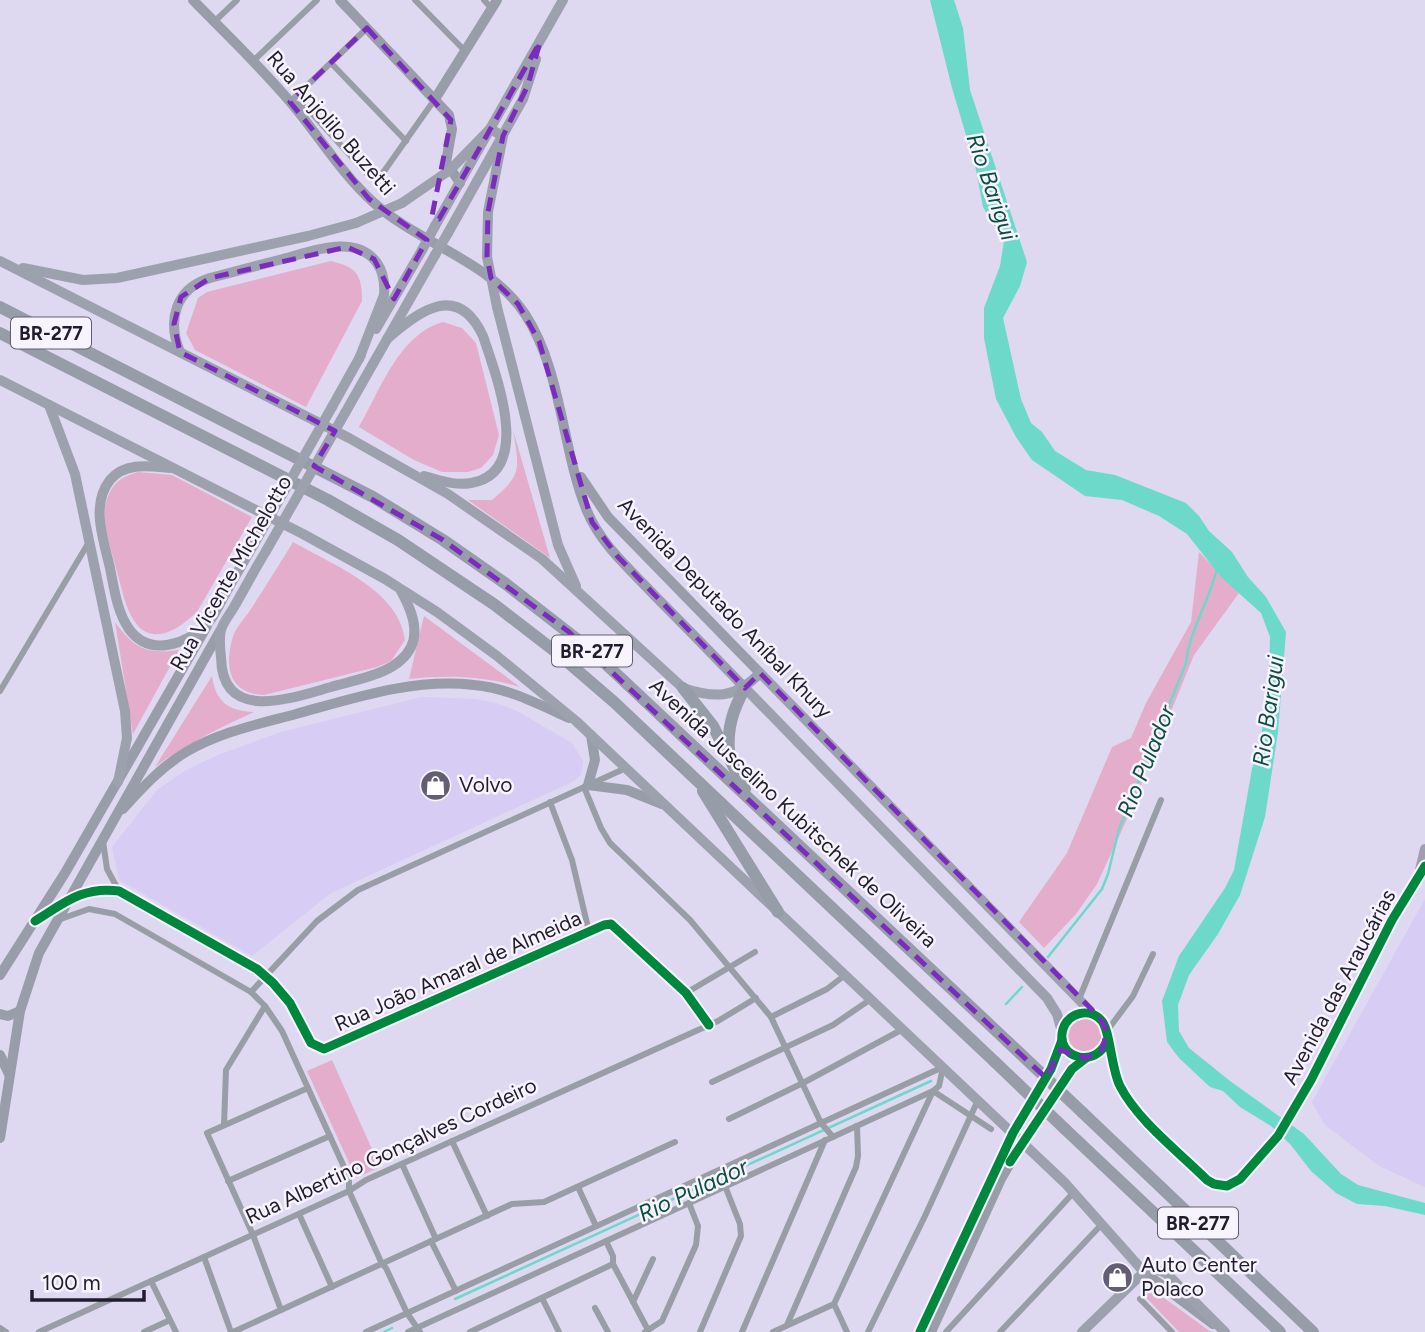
<svg xmlns="http://www.w3.org/2000/svg" width="1425" height="1332" font-family="Figtree,sans-serif">
  <style>
    .built { fill: #d6ccf4 }
    .green { fill: #e5adcc }
    .water { fill: #6dd9cb }
    .lines { fill: none; stroke-linecap: round; stroke-linejoin: round }
    .stream { stroke: #6dd9cb; stroke-width: 2.5 }
    .street { stroke: #999ea6; stroke-width: 6 }
    .secondary { stroke: #999da9; stroke-width: 10 }
    .primary { stroke: #9da1ae; stroke-width: 10 }
    .highway { stroke: #979ca9; stroke-width: 12 }
    .primary-bridge { stroke: #9da1ae; stroke-width: 10 }
    .highway-bridge { stroke: #979ca9; stroke-width: 12 }
    .cycleway-casing { stroke: #f7f4fe; stroke-width: 13 }
    .cycleway { stroke: #00873e; stroke-width: 9 }
    .marked { fill: none; stroke: #7b2cbf; stroke-width: 5; stroke-dasharray: 14 9; stroke-linejoin: round }
    .labels { text-anchor: middle; stroke-width: 5; stroke-linejoin: round; paint-order: stroke }
    .shield { fill: #f7f4fe; stroke: #625e6c; stroke-width: 2 }
    .shield-label { font-size: 19px; font-weight: bold; fill: #221d2e }
    .street-label { font-size: 21px; fill: #221d2e; stroke: #f7f4fe }
    .poi-label { font-size: 21px; fill: #221d2e; stroke: #f7f4fe; text-anchor: start }
    .water-label { font-size: 23px; font-style: italic; fill: #0c4e42; stroke: #f7f4fe }
  </style>
  <rect width="100%" height="100%" fill="#ded8f0"/>
  <!-- built -->
  <g class="built">
    <polygon points="422,697 475,699 496,703 515,710 572,743 583,761 581,775 574,781 331,893 252,956 119,880 112,847 157,790 186,770 218,755 281,732"/>
    <polygon points="1425,899 1425,1187 1379,1166 1325,1125 1312,1102"/>
  </g>
  <!-- green -->
  <g class="green">
    <path d="M331,261C357,267 362,275 362,301L306,407L195,350L186,333L198,298L207,292Z"/>
    <path d="M443,322L462,328L476,343L499,435L493,455L481,468L468,472H442L414,460L359,427C380,391 399,334 443,322Z"/>
    <path d="M513,430L550,558L468,500H492C523,474 519,468 513,430Z"/>
    <path d="M138,472L172,475L252,517L198,610C183,627 153,648 135,622C125,608 122,589 117,572C111,547 98,518 109,494C115,480 125,476 138,472Z"/>
    <path d="M293,542C333,565 399,590 405,640L391,661L377,667L264,695C231,694 224,669 232,640C234,630 243,620 249,612C264,589 279,565 293,542Z"/>
    <polygon points="1199,552 1239,593 1194,655 1127,819 1097,884 1076,914 1044,948 1019,922 1067,853 1112,747 1131,738 1146,703 1191,622"/>
    <path d="M424,616L520,687C482,676 448,675 409,679Z"/>
    <path d="M115,622C135,649 145,654 179,650L133,734Z"/>
    <path d="M212,676C216,702 228,711 254,712C220,728 185,744 155,767Z"/>
    <circle cx="1085" cy="1035" r="17"/>
    <polygon points="332,1060 380,1167 356,1178 307,1071"/>
    <polygon points="1145,1288 1153,1290 1211,1332 1179,1332 1139,1290"/>
  </g>
  <!-- water -->
  <polygon class="water" points="930,0 954,0 963,28 970,90 1027,262 1020,286 1003,318 1021,399 1031,423 1042,432 1055,451 1086,470 1115,475 1186,503 1199,516 1209,531 1232,552 1248,577 1266,597 1286,632 1278,732 1265,817 1240,895 1218,934 1189,975 1178,1005 1179,1031 1189,1048 1230,1081 1304,1134 1341,1174 1358,1185 1425,1203 1425,1215 1385,1206 1357,1204 1336,1193 1311,1171 1290,1144 1271,1126 1240,1107 1223,1091 1210,1087 1179,1058 1167,1042 1162,1001 1179,956 1225,888 1234,870 1252,769 1260,744 1269,682 1270,637 1261,613 1221,577 1187,534 1159,516 1122,500 1085,496 1032,460 1016,437 996,399 984,338 984,308 1000,266 1004,241 983,207 975,165 952,88"/>
  <g class="lines">
    <!-- stream -->
    <g class="stream">
      <path d="M1048,957L1102,889L1108,874L1119,829L1186,663C1189,632 1209,601 1217,569"/>
      <polyline points="1006,1004 1022,987"/>
      <polyline points="455,1299 931,1081"/>
      <polyline points="384,1332 392,1328"/>
    </g>
    <!-- street -->
    <g class="street">
      <polyline points="415,0 466,52"/>
      <polyline points="484,0 492,9"/>
      <polyline points="214,22 237,0"/>
      <polyline points="252,62 317,0"/>
      <polyline points="331,63 406,141"/>
      <polyline points="290,102 367,28"/>
      <polyline points="292,102 306,107 369,176"/>
      <polyline points="380,177 435,99"/>
      <polyline points="0,691 89,542"/>
      <polyline points="584,787 601,828 610,843 690,920 771,1017 821,1123 833,1137"/>
      <polyline points="550,802 572,860 589,932"/>
      <polyline points="103,841 107,869 119,891"/>
      <path d="M37,920C66,902 84,886 119,891L257,969L273,983L290,1003L311,1043L324,1049L604,925L611,924L686,993L709,1025"/>
      <polyline points="58,920 89,909 115,914 251,992 265,1006 282,1031 349,1178 349,1191 382,1264 386,1268 407,1313 420,1332"/>
      <polyline points="251,992 317,921 358,890 626,768"/>
      <polyline points="686,993 755,952"/>
      <polyline points="1079,999 1161,800"/>
      <polyline points="771,1017 827,989 845,975"/>
      <polyline points="1107,1031 1133,996 1153,954"/>
      <polyline points="712,1082 833,1025 871,999"/>
      <polyline points="729,1119 803,1083 903,1029"/>
      <polyline points="224,1125 226,1070 265,1006"/>
      <polyline points="452,1141 487,1216"/>
      <polyline points="402,1164 436,1239"/>
      <polyline points="228,1181 330,1136"/>
      <polyline points="578,1187 596,1226"/>
      <polyline points="299,1214 332,1287"/>
      <polyline points="431,1241 456,1291"/>
      <polyline points="606,1241 613,1256 613,1264 648,1330"/>
      <polyline points="204,1257 231,1332"/>
      <polyline points="151,1281 176,1332"/>
      <polyline points="542,1298 559,1332"/>
      <polyline points="1140,1299 1172,1332"/>
      <polyline points="633,1302 653,1259"/>
      <polyline points="595,1308 608,1332"/>
      <polyline points="281,1310 253,1235 207,1133 308,1088"/>
      <polyline points="787,1325 856,1167 858,1156 857,1126"/>
      <polyline points="0,1328 6,1332"/>
      <polyline points="39,1332 349,1191 366,1180 718,1021 756,998"/>
      <polyline points="144,1332 170,1320"/>
      <polyline points="233,1332 512,1204 544,1202 675,1142"/>
      <polyline points="366,1332 943,1067"/>
      <polyline points="408,1332 933,1091 939,1086 943,1067"/>
      <polyline points="470,1332 613,1264"/>
      <polyline points="645,1332 662,1321 696,1245 698,1226 689,1203"/>
      <polyline points="700,1332 741,1236 740,1224 725,1186"/>
      <polyline points="742,1332 825,1140"/>
      <polyline points="773,1332 834,1304"/>
      <polyline points="847,1332 834,1304 933,1091 991,1129"/>
      <polyline points="868,1332 925,1216 978,1100"/>
      <polyline points="946,1332 1074,1192"/>
      <polyline points="1000,1332 1102,1224"/>
    </g>
    <!-- secondary -->
    <g class="secondary">
      <path d="M193,0C226,34 261,67 292,104C319,136 341,173 373,202C419,244 489,260 525,314C562,370 562,451 587,511C601,545 631,570 656,597C686,627 716,658 745,688"/>
      <polyline points="340,0 449,115 452,129 446,162 460,183"/>
      <polyline points="435,99 497,0"/>
      <polyline points="581,477 608,517 760,673"/>
      <polyline points="591,735 595,760 588,785 627,790 662,804"/>
      <path d="M123,809C142,788 161,767 186,752C220,732 259,724 296,714C354,698 413,678 474,685C508,688 538,704 569,718"/>
      <polyline points="0,975 65,873 207,626"/>
      <polyline points="0,1014 8,1016 20,1011"/>
      <polyline points="0,1055 9,1074"/>
      <polyline points="0,1138 20,1011 39,953 220,631"/>
      <polyline points="1144,1272 1213,1324"/>
      <polyline points="920,1332 1013,1133"/>
      <polyline points="931,1332 1001,1179 1022,1142"/>
    </g>
    <!-- primary -->
    <g class="primary">
      <polyline points="402,203 450,170 490,129 503,136 488,212 487,257"/>
      <polyline points="435,226 563,0"/>
      <polyline points="448,233 523,99 536,59"/>
      <path d="M0,261L349,438L448,494L542,559L683,688C716,699 736,698 760,673L1094,1015"/>
      <polyline points="23,268 83,280 117,278 308,236 356,223"/>
      <polyline points="497,307 558,545 576,586"/>
      <polyline points="376,329 422,250"/>
      <path d="M387,339C420,310 458,282 483,336C495,373 535,472 471,483C455,486 439,480 424,476"/>
      <path d="M180,352C167,320 175,289 210,278C233,272 256,266 279,260C308,253 355,232 377,263C384,273 385,283 384,295L359,359"/>
      <polyline points="0,380 303,534 385,579 437,612 497,656 576,721 1065,1183 1144,1272"/>
      <polyline points="49,405 75,474 125,711 127,738 118,782"/>
      <polyline points="332,407 361,355"/>
      <polyline points="345,413 435,255"/>
      <path d="M170,468C149,466 125,462 110,480C90,505 104,541 110,568C114,588 117,612 129,629C150,658 187,644 208,623C214,617 218,607 222,600C232,581 243,563 254,544"/>
      <path d="M266,551C255,569 245,588 234,607C230,614 223,622 221,630C219,638 220,649 221,657C222,724 292,698 331,687C357,679 398,674 411,647C420,629 410,607 401,591"/>
      <polyline points="745,688 1047,998 1057,1014 1062,1032"/>
      <polyline points="1420,870 1425,849"/>
      <path d="M1108,1038C1098,1071 1054,1058 1063,1029C1068,1013 1089,1007 1101,1020C1110,1028 1111,1069 1120,1086C1138,1121 1179,1152 1207,1180L1214,1184L1227,1186L1240,1179L1278,1136L1311,1080L1392,920L1425,866"/>
      <polyline points="1013,1133 1051,1069 1062,1040"/>
      <polyline points="1022,1142 1072,1069 1086,1058"/>
      <polyline points="1082,1332 1144,1272 1153,1268 1166,1273 1225,1332"/>
    </g>
    <!-- highway -->
    <g class="highway">
      <polyline points="0,307 373,497 443,540 506,584 592,651 1008,1042"/>
      <polyline points="0,333 328,500 398,540 495,605 556,652 614,702 995,1062"/>
      <polyline points="683,688 713,726 745,789"/>
      <path d="M729,752C727,728 733,709 745,688"/>
      <polyline points="703,791 778,912"/>
      <polyline points="1083,1113 1313,1332"/>
      <polyline points="1065,1129 1280,1332"/>
    </g>
    <!-- primary-bridge -->
    <g class="primary-bridge">
      <polyline points="356,223 402,203"/>
      <polyline points="422,250 435,226"/>
      <polyline points="435,255 448,233"/>
      <polyline points="487,257 497,307"/>
      <polyline points="254,544 332,407"/>
      <polyline points="266,551 345,413"/>
    </g>
    <!-- highway-bridge -->
    <g class="highway-bridge">
      <polyline points="1008,1042 1083,1113"/>
      <polyline points="995,1062 1065,1129"/>
    </g>
    <defs>
      <g id="cycleway">
        <path d="M35,921C64,903 83,886 119,891L257,969L273,983L290,1003L311,1043L324,1049L604,925L611,924L686,993L709,1025"/>
        <path d="M1108,1038C1098,1071 1054,1058 1063,1029C1068,1013 1089,1007 1101,1020C1110,1028 1111,1069 1120,1086C1138,1121 1179,1152 1207,1180L1214,1184L1227,1186L1240,1179L1278,1136L1311,1080L1392,920L1425,866"/>
        <polyline points="1010,1162 1072,1069 1086,1058"/>
        <polyline points="920,1332 1013,1133 1051,1069 1062,1040"/>
      </g>
    </defs>
    <!-- cycleway casing -->
    <use href="#cycleway" class="cycleway-casing"/>
    <!-- cycleway -->
    <use href="#cycleway" class="cycleway"/>
  </g>
  <!-- marked area -->
  <path class="marked" d="M367,28L451,120L432,216L439,219L540,42L528,85L503,136L488,212L487,257L491,278L518,304L539,341L592,522L618,557L745,688L760,673L1100,1018L1107,1031L1102,1050L1086,1058L1060,1050L1046,1078L569,632L443,540L314,466L335,431L180,352L174,324L181,297L210,278L347,247L374,259L394,299L427,240L369,199L290,102Z"/>
  <!-- icons -->
  <defs>
    <symbol id="shop-disc" viewBox="-11 -11 22 22"><circle r="9.5" fill="#645e72" stroke="#f7f4fe"/><path d="M-5-2.5h2.3a2.7 3.5 0 0 1 5.4 0H5L5.5 6h-11ZM-1.5-2.5h3a1.5 2.3 0 0 0-3 0Z" fill="#fff"/></symbol>
  </defs>
  <g fill-rule="evenodd">
    <use href="#shop-disc" x="418" y="768" width="35" height="35"/>
    <use href="#shop-disc" x="1100" y="1260" width="35" height="35"/>
  </g>
  <g class="labels">
    <!-- shield labels -->
    <g class="shield">
      <rect x="11" y="317.5" width="80" height="31" rx="5"/>
      <rect x="552" y="635.5" width="80" height="31" rx="5"/>
      <rect x="1158" y="1207.5" width="80" height="31" rx="5"/>
    </g>
    <g class="shield-label">
      <text x="51" y="340">BR-277</text>
      <text x="592" y="658">BR-277</text>
      <text x="1198" y="1230">BR-277</text>
    </g>
    <!-- street labels -->
    <g class="street-label">
      <text transform="translate(331 123) rotate(49)" y="7">Rua Anjolilo Buzetti</text>
      <text transform="translate(231 573) rotate(-60)" y="7">Rua Vicente Michelotto</text>
      <text transform="translate(725 608) rotate(46)" y="7">Avenida Deputado Aníbal Khury</text>
      <text transform="translate(793 813) rotate(43)" y="7">Avenida Juscelino Kubitschek de Oliveira</text>
      <text transform="translate(458 971) rotate(-24)" y="7">Rua João Amaral de Almeida</text>
      <text transform="translate(1339 987) rotate(-62)" y="7">Avenida das Araucárias</text>
      <text transform="translate(391 1151) rotate(-25)" y="7">Rua Albertino Gonçalves Cordeiro</text>
    </g>
    <!-- poi labels -->
    <g class="poi-label">
      <text x="459" y="792">Volvo</text>
      <text x="1141" y="1272">Auto Center<tspan x="1141" dy="24">Polaco</tspan></text>
    </g>
    <!-- water labels -->
    <g class="water-label">
      <text transform="translate(992 187) rotate(71)" y="8">Rio Barigui</text>
      <text transform="translate(1268 711) rotate(-82)" y="8">Rio Barigui</text>
      <text transform="translate(1146 761) rotate(-68)" y="8">Rio Pulador</text>
      <text transform="translate(693 1190) rotate(-25)" y="8">Rio Pulador</text>
    </g>
  </g>
  <!-- scale -->
  <path d="M32 1290v10h112v-10" fill="none" stroke="#221d2e" stroke-width="3.5"/>
  <text x="42" y="1290" font-size="21" fill="#221d2e" stroke="#f7f4fe" stroke-width="5" paint-order="stroke">100 m</text>
</svg>
